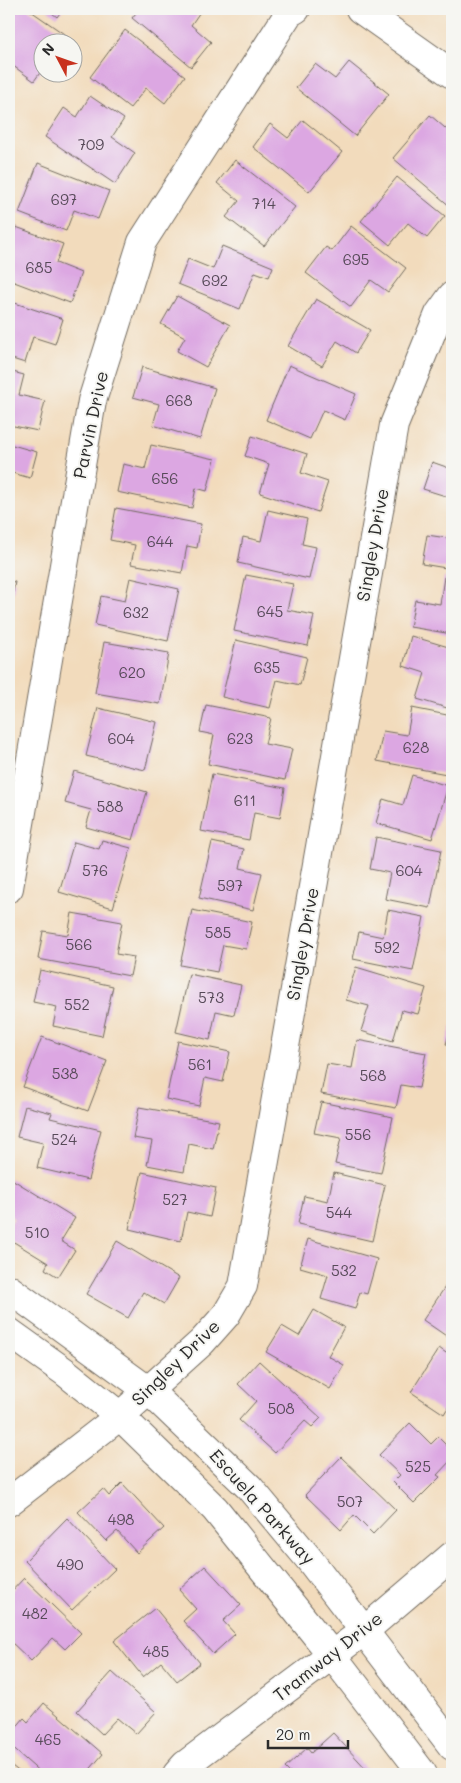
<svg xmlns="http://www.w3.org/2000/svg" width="461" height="1783" font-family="Mali,sans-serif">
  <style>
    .building { fill: #dca7e2 }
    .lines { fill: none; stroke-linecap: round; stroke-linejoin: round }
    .minor-casing { stroke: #71695e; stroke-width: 30 }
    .minor { stroke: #fff; stroke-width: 28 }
    .labels { text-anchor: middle; stroke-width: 4; stroke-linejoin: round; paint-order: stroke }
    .number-label { font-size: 15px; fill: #574a59 }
    .street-label { font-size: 18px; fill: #2b2b2b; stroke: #f6f6f2 }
  </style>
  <rect width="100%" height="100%" fill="#f6f6f2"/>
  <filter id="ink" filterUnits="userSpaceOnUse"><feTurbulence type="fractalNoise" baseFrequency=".02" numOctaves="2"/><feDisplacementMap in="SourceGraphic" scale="10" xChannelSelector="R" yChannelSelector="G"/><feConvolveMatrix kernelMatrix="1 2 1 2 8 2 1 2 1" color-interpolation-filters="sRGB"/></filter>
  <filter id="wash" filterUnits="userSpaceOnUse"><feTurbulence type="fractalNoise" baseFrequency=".0096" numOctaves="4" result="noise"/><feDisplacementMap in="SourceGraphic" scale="20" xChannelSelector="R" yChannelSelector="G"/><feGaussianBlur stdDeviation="1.12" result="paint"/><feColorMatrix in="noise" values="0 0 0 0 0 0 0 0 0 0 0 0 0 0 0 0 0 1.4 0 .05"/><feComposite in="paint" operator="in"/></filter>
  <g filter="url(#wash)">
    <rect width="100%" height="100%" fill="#f2dbbc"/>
    <g id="blocks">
      <!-- building -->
      <g class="building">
        <polygon points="17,9 28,9 67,36 62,42 42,42 42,70 34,81 9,63 9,21"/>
        <polygon points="47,9 63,9 57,17"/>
        <polygon points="139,9 202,9 191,25 211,42 191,67 132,18"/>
        <polygon points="125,30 185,76 165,103 146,88 130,108 90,77"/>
        <polygon points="349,62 389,94 355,136 296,88 315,64 335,79"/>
        <polygon points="90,96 124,119 112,137 135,153 115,184 45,137 64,108 77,117"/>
        <polygon points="430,115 452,134 451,207 393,158"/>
        <polygon points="303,120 342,152 309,192 253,147 270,124 288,138"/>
        <polygon points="235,160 295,207 264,246 226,217 239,201 217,183"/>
        <polygon points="38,163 109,191 98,219 74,210 66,231 19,213"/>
        <polygon points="397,177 445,216 427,238 408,223 390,245 361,221"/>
        <polygon points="351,226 406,268 388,292 371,280 351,307 306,273 326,247 332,251"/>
        <polygon points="16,227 63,244 56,263 81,273 70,303 9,280 9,247"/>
        <polygon points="222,246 273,267 269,277 255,272 240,309 178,284 188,259 213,269"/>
        <polygon points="177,296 230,325 206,367 177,351 185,337 161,324"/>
        <polygon points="316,299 370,330 356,353 337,341 322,366 288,346"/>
        <polygon points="9,301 63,319 55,344 33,337 25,363 9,358"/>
        <polygon points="289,365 356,394 345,420 323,410 310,439 266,420"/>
        <polygon points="142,367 215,388 200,439 153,425 159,404 133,397"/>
        <polygon points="9,371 24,375 19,395 45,401 38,431 9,425"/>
        <polygon points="252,436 307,454 301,473 328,482 318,512 260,493 269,464 245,456"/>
        <polygon points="9,444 37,452 30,478 9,472"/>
        <polygon points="151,445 215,459 207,491 196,488 192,508 117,492 123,464 145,469"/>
        <polygon points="432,462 452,469 452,498 423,489"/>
        <polygon points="116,508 201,524 197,548 187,546 182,573 131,564 135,545 110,540"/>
        <polygon points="268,510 307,519 302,544 316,547 309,579 238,563 243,537 261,541"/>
        <polygon points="451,510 452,569 422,564 427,535 447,538"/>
        <polygon points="246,575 293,584 287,610 314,615 308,646 234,631"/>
        <polygon points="444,577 452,579 452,634 410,627 415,600 440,604"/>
        <polygon points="130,578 179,589 168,641 95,625 101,596 125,601"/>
        <polygon points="9,581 15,582 10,606 9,606"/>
        <polygon points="411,636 452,648 452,691 447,708 417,699 425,673 403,666"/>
        <polygon points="236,640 307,657 300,685 277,680 270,708 222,697"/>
        <polygon points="104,642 169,653 160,704 95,693"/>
        <polygon points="206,705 271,718 265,744 292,749 285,780 208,764 214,735 200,732"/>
        <polygon points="98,708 157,722 145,770 86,756"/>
        <polygon points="412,708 452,716 452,775 377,761 383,731 407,735"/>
        <polygon points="74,771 147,792 133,840 86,827 91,810 65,803"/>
        <polygon points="212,774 285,788 280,818 254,813 249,840 201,831"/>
        <polygon points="412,775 448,786 432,839 376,823 383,799 403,805"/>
        <polygon points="376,837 441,850 430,908 385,899 390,873 370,869"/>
        <polygon points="102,840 131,848 113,908 59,892 74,842 99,849"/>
        <polygon points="212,842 244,849 240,868 262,873 253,910 199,898"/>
        <polygon points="192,910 252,922 246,949 223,945 217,972 180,965"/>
        <polygon points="388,910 424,917 413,971 353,959 359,932 383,937"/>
        <polygon points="72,913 122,922 116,954 134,957 130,976 38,959 43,931 68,935"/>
        <polygon points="356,967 426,988 418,1014 402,1010 393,1041 361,1031 369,1006 346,1000"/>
        <polygon points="40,970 113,986 102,1036 53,1026 57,1007 33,1002"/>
        <polygon points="189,974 241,985 234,1015 216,1011 210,1040 176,1032"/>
        <polygon points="452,1025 452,1045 446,1044"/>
        <polygon points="42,1037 107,1061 88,1111 23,1087"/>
        <polygon points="357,1040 426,1053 419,1088 401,1085 396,1108 321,1094 327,1064 352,1068"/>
        <polygon points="178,1041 230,1052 223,1082 205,1078 199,1106 166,1099"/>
        <polygon points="321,1102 393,1117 381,1173 335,1164 341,1138 314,1133"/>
        <polygon points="25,1106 52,1113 50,1118 101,1130 88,1180 37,1168 43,1143 17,1137"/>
        <polygon points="139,1107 219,1121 213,1149 189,1144 184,1172 147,1165 152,1141 133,1138"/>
        <polygon points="142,1172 216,1188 210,1217 187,1212 181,1241 129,1229"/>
        <polygon points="334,1173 385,1185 372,1241 298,1224 304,1196 328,1201"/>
        <polygon points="10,1178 75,1218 61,1241 75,1250 58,1277 45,1269 48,1263 9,1239 9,1226 14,1218 9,1215"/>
        <polygon points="308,1239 377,1259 367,1294 360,1292 355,1309 321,1299 328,1275 300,1267"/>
        <polygon points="117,1241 179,1278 164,1304 143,1292 128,1318 86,1294"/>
        <polygon points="451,1278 452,1279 452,1340 423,1320"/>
        <polygon points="314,1310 344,1327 328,1356 344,1365 330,1389 266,1352 282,1326 299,1336"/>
        <polygon points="439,1348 452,1357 452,1401 444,1414 411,1392"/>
        <polygon points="259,1361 321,1418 312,1427 305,1421 275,1453 239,1420 256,1401 238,1384"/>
        <polygon points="410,1423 431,1444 438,1437 452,1451 452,1459 437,1475 440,1477 414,1503 393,1482 400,1475 379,1455"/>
        <polygon points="341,1457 396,1510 373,1534 354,1515 341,1530 305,1495"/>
        <polygon points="122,1483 164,1528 137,1553 117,1531 106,1541 78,1512 103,1489 109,1496"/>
        <polygon points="67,1518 115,1569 72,1610 25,1561"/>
        <polygon points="205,1566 241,1605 223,1621 235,1634 213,1654 183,1621 196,1609 179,1590"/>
        <polygon points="24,1578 81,1633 65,1649 53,1638 31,1661 9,1640 9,1594"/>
        <polygon points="155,1608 200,1663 177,1681 161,1662 143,1677 114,1641"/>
        <polygon points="112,1672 156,1712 136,1734 117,1718 102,1734 77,1711"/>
        <polygon points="44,1703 103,1754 86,1774 42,1774 9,1745 9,1736 24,1718 28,1722"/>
        <polygon points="333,1733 371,1774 291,1774 285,1768 307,1748 311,1753"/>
        <polygon points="12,1766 22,1774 9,1774"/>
      </g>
    </g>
  </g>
  <g filter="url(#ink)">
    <use href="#blocks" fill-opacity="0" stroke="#71695e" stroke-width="1"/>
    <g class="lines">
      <defs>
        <g id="minor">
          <polyline points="360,9 452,74"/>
          <polyline points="9,888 92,401 142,242 289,13 296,9"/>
          <polyline points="9,1289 149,1391 249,1487 309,1559 452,1746"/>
          <polyline points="9,1332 65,1372 120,1416 215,1509 332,1655 423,1774"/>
          <polyline points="9,1502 120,1416 202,1342 226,1315 243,1286 394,425 439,314 452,296"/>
          <polyline points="177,1774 185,1765 364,1631 452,1556"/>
        </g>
      </defs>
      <!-- minor casing -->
      <use href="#minor" class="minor-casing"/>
      <!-- minor -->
      <use href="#minor" class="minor"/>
    </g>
  </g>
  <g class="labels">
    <!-- number labels -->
    <g class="number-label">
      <text x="91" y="150">709</text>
      <text x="64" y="205">697</text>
      <text x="264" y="209">714</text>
      <text x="356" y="265">695</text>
      <text x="39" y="273">685</text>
      <text x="215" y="286">692</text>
      <text x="179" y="406">668</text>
      <text x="165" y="484">656</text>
      <text x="160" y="547">644</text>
      <text x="270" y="617">645</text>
      <text x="136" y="618">632</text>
      <text x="267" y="673">635</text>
      <text x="132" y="678">620</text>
      <text x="121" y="744">604</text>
      <text x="240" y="744">623</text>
      <text x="416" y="753">628</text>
      <text x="245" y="806">611</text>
      <text x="110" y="812">588</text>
      <text x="95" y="876">576</text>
      <text x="409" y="876">604</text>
      <text x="230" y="891">597</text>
      <text x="218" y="938">585</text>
      <text x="79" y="950">566</text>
      <text x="387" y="953">592</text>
      <text x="211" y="1003">573</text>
      <text x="77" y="1010">552</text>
      <text x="200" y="1070">561</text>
      <text x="65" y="1079">538</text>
      <text x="373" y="1081">568</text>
      <text x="358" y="1140">556</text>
      <text x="64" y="1145">524</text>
      <text x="175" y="1205">527</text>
      <text x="339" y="1218">544</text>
      <text x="37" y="1238">510</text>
      <text x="344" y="1276">532</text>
      <text x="281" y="1414">508</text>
      <text x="418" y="1472">525</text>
      <text x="350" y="1507">507</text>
      <text x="121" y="1525">498</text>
      <text x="70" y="1570">490</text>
      <text x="35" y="1619">482</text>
      <text x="156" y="1657">485</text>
      <text x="48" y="1745">465</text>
    </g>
    <!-- street labels -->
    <g class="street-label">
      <text transform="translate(91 425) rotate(-78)" y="6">Parvin Drive</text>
      <text transform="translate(373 545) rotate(-80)" y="6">Singley Drive</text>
      <text transform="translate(303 944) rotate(-80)" y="6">Singley Drive</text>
      <text transform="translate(176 1363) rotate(-44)" y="6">Singley Drive</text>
      <text transform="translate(262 1507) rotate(48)" y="6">Escuela Parkway</text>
      <text transform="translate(328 1657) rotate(-38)" y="6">Tramway Drive</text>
    </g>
  </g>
  <!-- margin -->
  <rect width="461" height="1783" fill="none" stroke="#f6f6f2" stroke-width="30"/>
  <!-- north arrow -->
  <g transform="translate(58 58) rotate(311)"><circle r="24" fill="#f6f6f2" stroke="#a5a5a2"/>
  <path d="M0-4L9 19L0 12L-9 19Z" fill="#c8321e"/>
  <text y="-8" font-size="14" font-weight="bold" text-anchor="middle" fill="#2b2b2b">N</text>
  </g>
  <!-- scale -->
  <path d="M268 1740v8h80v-8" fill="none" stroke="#2b2b2b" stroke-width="2.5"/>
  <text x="276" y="1740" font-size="15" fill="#2b2b2b" stroke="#f6f6f2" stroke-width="4" paint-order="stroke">20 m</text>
</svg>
